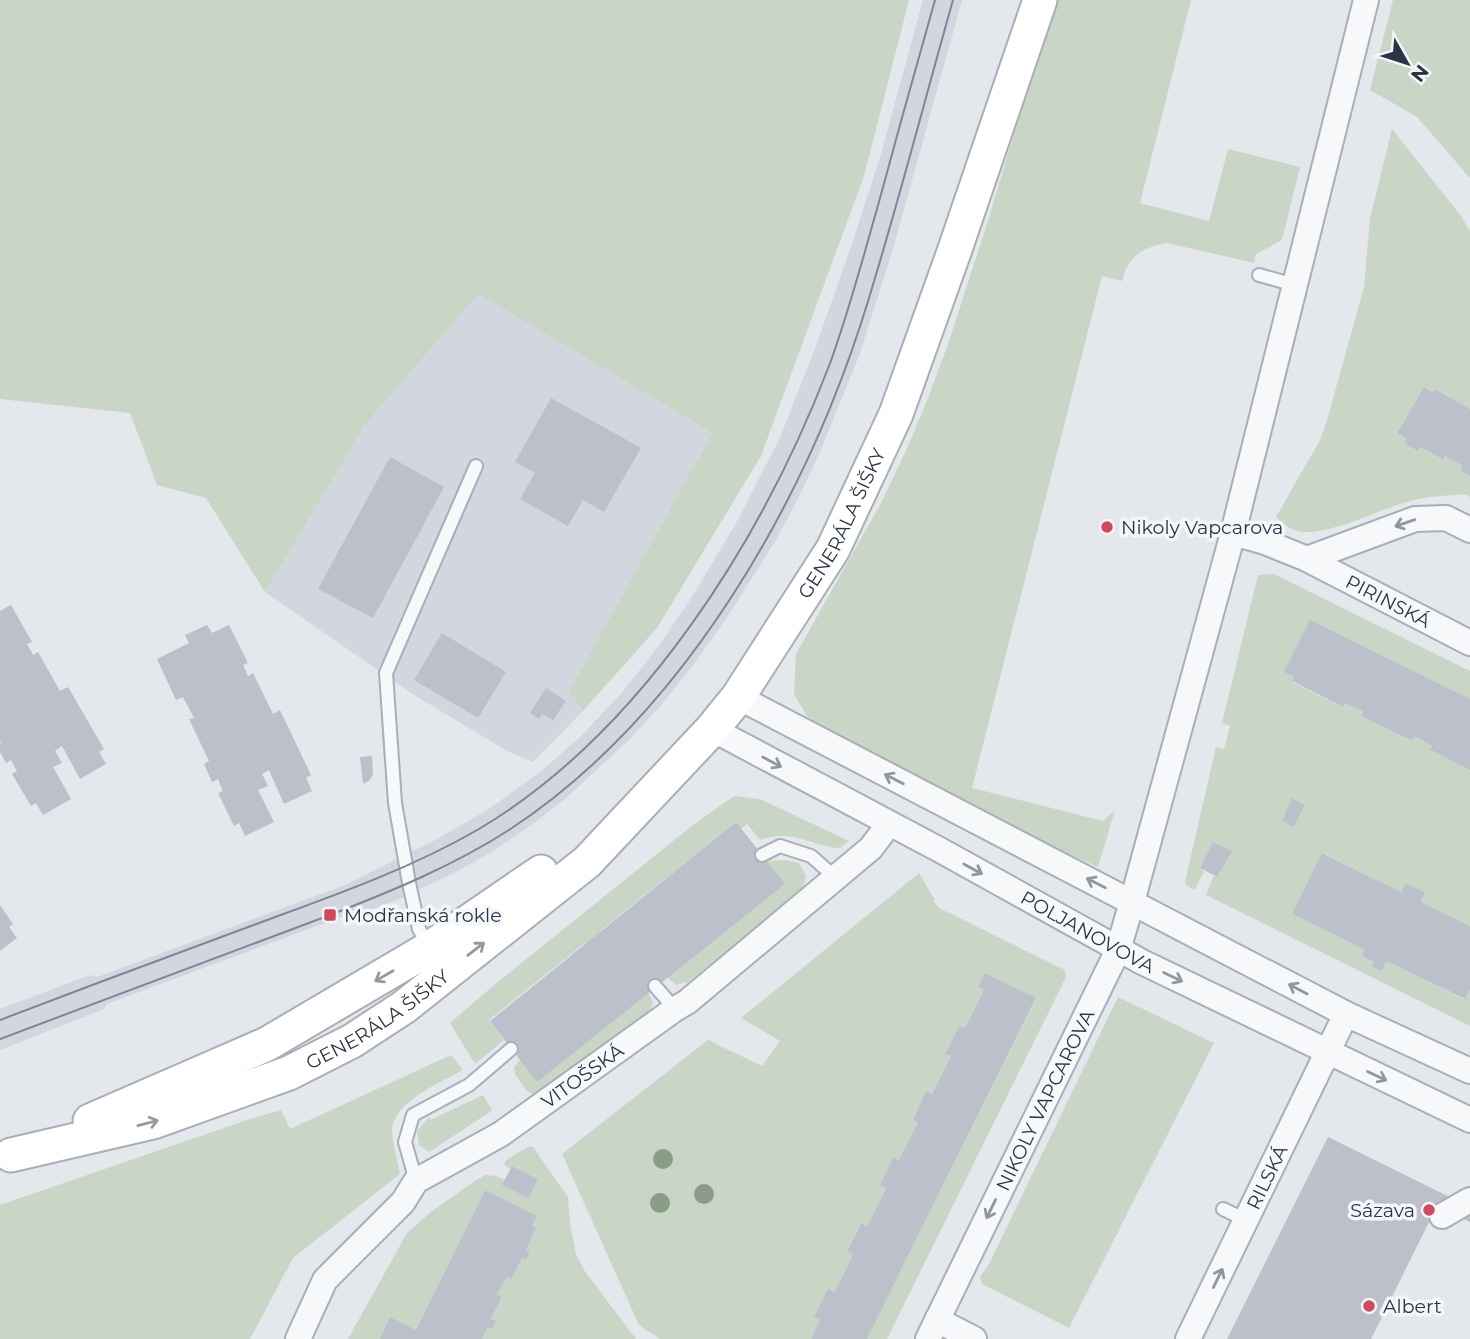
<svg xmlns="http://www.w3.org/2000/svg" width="1470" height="1339" font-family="Montserrat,sans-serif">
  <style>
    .built { fill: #d2d6de }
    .green { fill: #c9d6c5; fill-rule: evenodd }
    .building { fill: #bbc0ca }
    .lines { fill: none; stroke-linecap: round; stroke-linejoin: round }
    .lane-casing { stroke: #a9aeb7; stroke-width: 16 }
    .street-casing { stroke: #a9aeb7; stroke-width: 28 }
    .secondary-casing { stroke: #a9aeb7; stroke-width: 37 }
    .lane { stroke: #f7f8fa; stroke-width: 12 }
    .street { stroke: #f7f8fa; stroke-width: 24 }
    .secondary { stroke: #fff; stroke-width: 33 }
    .tram { stroke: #7d8696; stroke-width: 2 }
    .tree { fill: #899d89 }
    .oneway { stroke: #9196a0 }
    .oneway2 { stroke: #959aa2 }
    .poi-dot { fill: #d1495b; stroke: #f4f6f9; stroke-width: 2.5 }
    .labels { text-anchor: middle; stroke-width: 7; stroke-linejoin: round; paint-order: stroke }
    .street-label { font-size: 19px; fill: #2b3445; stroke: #f4f6f9 }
    .poi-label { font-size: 19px; fill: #2b3445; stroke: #f4f6f9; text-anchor: start }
  </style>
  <rect width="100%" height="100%" fill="#e4e7ec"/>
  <!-- built -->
  <g class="built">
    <polygon points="923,0 962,0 893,249 859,356 819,454 798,499 776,540 726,619 694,664 662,704 629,740 566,798 530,826 493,851 456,872 395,901 364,912 357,911 107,1004 104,1009 0,1050 0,1009 90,975 97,977 345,885 437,839 492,807 545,768 581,736 619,696 658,647 692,597 735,525 779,440 816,346 852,244 881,154"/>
    <polygon points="478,294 712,433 569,691 583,711 533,762 507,751 411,693 265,592 365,425"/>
  </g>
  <!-- green -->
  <g class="green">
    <polygon points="0,0 909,0 864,176 761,456 657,628 583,711 569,691 712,433 478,294 365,425 265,592 206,498 157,485 130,413 0,399"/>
    <path d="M1054,0H1191L1140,203L1209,221L1228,149L1300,167L1282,240L1256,254L1254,263L1167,243C1153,245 1136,251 1128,265C1125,269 1124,276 1122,281L1102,276L972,788L1103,821L1115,810L1098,867L1036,839L825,730L807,716L794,694L796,654L881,503L905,453L928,398L947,347L987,224Z"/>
    <polygon points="1393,0 1470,0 1470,178 1417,117 1370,90"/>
    <path d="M1392,129L1461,216L1470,232V409L1437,389L1433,393L1424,387L1397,433L1407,439L1404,443L1418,451L1420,447L1442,460L1445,456L1463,466L1461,471L1470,476V497L1465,494C1446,496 1426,496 1407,502C1379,510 1331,534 1304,532C1294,532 1282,524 1276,517L1320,440L1326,424L1364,287L1370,218Z"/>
    <path d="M1274,574L1470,671V699L1284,672L1294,677L1292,682L1342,707L1345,703L1363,711L1361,716L1411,741L1414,736L1432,746L1431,751L1470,770V926L1421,902L1425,892L1407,883L1401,892L1323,853L1292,914L1365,950L1363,957L1374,962L1372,967L1381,971L1386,961L1464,999L1470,989V1026L1206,895L1214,875L1219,877L1231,851L1213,842L1200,868L1204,871L1195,890L1186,885L1185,882L1216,747L1224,749L1230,726L1222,723L1258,575ZM1292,799L1305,805L1294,827L1282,821Z"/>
    <path d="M734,796L760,799L849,841L840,848C809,846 794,828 760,840L747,824L740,830L735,823L600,931L601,933L587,944L585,943L489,1020L504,1040L475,1064L450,1023L499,981L693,825Z"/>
    <polygon points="785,860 799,863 806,876 803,889 688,982 676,985 666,976 766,861"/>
    <polygon points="919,873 935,900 933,901 939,908 1065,970 1066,977 887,1339 867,1339 1036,999 985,973 978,987 984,990 965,1028 959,1026 945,1052 951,1056 932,1094 926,1092 913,1118 918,1122 900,1160 893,1157 880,1185 886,1188 867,1227 860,1224 847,1250 853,1254 811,1339 660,1339 639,1325 562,1154 708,1040 762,1066 780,1041 741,1018"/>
    <polygon points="646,989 653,1002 650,1012 546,1093 535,1095 527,1091 515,1074 514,1067 520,1060"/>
    <polygon points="1118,997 1214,1043 1069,1328 982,1284 980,1277 989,1264"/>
    <path d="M451,1055L463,1070C440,1083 394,1101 392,1130C392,1141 398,1163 400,1174L293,1258L250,1339H0V1205L247,1120L281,1110L290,1129Z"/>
    <polygon points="483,1095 492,1110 490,1112 429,1152 419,1145 417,1131 429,1117 430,1120"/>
    <polygon points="528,1147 533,1147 568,1197 570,1224 576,1254 584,1270 636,1339 482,1339 488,1327 496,1321 491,1319 502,1298 497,1294 507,1277 511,1279 522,1258 526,1260 530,1252 526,1250 536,1228 532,1226 536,1216 485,1190 416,1330 390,1318 380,1339 348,1339 407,1233 432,1211 475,1181 485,1175 496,1176 505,1180 503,1185 529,1198 538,1179 512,1166 511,1169 504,1165 506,1160"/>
  </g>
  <!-- building -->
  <g class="building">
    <polygon points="1424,387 1433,393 1436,389 1470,409 1470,476 1460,471 1463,466 1445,456 1443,460 1420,447 1418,451 1404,443 1407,439 1397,433"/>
    <polygon points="551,398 641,448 604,512 583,500 568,526 520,499 535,473 515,462"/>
    <polygon points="390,457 444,487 373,618 318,589"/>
    <polygon points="11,605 32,642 27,644 33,655 38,652 60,691 68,687 104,749 99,752 106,764 80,779 62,746 55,751 62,763 53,767 71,799 43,815 36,803 31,806 12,774 17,771 11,760 6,763 0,752 0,744 1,743 0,741 0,611"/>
    <polygon points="1310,620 1470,699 1470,770 1430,750 1432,746 1414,736 1412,741 1361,716 1363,711 1345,703 1343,707 1292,681 1294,677 1284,672"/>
    <polygon points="207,625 212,633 229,625 248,663 243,665 248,676 253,673 273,714 280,710 311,775 306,778 312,791 284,804 269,770 262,774 268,786 258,790 274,822 245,836 239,823 234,826 218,793 223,791 218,779 212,782 204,764 209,761 189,719 194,718 183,697 176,700 157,659 189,643 185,635"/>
    <polygon points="442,633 506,672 478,718 414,680"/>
    <polygon points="546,688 566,701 553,720 542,714 539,719 530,713"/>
    <polygon points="372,756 373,774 370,780 363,784 360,757"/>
    <polygon points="1292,798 1305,805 1294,827 1282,821"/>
    <polygon points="736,822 785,884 537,1082 490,1021"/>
    <polygon points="1213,842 1232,851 1218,877 1200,868"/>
    <polygon points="1322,853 1401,892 1406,883 1425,892 1421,902 1470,926 1470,989 1465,999 1386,961 1382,971 1372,967 1374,962 1362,956 1365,950 1292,914"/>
    <polygon points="0,905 13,924 9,927 17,938 0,951"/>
    <polygon points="985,973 1036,998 867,1339 811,1339 820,1320 814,1317 828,1289 834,1292 843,1275 853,1254 847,1251 861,1223 867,1227 886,1188 880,1185 893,1157 899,1160 918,1122 913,1119 926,1091 932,1094 951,1056 945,1053 959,1026 965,1028 984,990 978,987"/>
    <polygon points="1328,1137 1470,1207 1470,1222 1437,1206 1371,1339 1227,1339"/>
    <polygon points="512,1166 538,1179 529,1198 502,1185"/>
    <polygon points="485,1190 537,1216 532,1226 536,1228 526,1250 530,1252 526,1260 522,1258 511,1279 507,1277 497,1294 502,1297 491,1319 496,1321 492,1329 488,1327 482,1339 380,1339 390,1317 416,1330"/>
  </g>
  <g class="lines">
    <defs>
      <g id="lane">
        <polyline points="1259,275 1295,285"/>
        <polyline points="762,855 780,846 811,856 836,878"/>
        <polyline points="430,948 419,929 409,883 395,803 386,673 476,466"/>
        <polyline points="655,986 675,1009"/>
        <polyline points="416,1181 405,1142 413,1115 469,1085 511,1049"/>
        <polyline points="1223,1209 1246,1220"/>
      </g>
      <g id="street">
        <path id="s1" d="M1233,533L1265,542L1307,559L1470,643"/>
        <polyline points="1307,559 1415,519 1446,518 1470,530"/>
        <polyline points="738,697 1346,1014 1470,1071"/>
        <path id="s2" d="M712,729L940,850L1142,962L1470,1120"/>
        <polyline points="1442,1216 1470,1200"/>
        <polyline points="937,1320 974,1339"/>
        <path id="s3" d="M298,1339L325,1280L403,1202L416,1181L501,1134L675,1009L687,1002L871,848L889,824"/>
        <path id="s4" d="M928,1339L1118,950L1132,902L1233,533L1366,0"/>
        <path id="s5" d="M1188,1339L1346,1014"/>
      </g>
      <g id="secondary">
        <polyline points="90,1121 267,1044 430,948 541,872"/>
        <path id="s6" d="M11,1155L153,1122L289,1073L352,1041L404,1007L587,862L712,729L738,697L833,549L896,414L954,252L1040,0"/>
      </g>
    </defs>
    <!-- lane casing -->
    <use href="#lane" class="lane-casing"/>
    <!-- street casing -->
    <use href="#street" class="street-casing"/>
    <!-- secondary casing -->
    <use href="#secondary" class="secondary-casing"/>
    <!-- lane -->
    <use href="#lane" class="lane"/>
    <!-- street -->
    <use href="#street" class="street"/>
    <!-- secondary -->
    <use href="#secondary" class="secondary"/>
    <!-- tram -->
    <g class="tram">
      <path d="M0,1020C86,987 173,955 259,923C333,896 410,869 479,829C642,732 762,540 829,366C848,315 862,261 877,209C896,139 915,70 935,0"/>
      <path d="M0,1039L330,915C392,891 453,866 509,830C686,714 809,496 869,298C899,200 925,99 953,0"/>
    </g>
  </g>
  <!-- trees -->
  <g class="tree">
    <circle cx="663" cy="1159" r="10"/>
    <circle cx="704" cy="1194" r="10"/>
    <circle cx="660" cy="1203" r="10"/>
  </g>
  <!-- one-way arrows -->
  <defs><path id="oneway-shaft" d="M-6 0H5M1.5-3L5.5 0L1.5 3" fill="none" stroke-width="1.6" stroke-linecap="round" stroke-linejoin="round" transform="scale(1.75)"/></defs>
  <g class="oneway">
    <use href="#oneway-shaft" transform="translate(1405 523) rotate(161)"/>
    <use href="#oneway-shaft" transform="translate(772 762) rotate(28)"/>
    <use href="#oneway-shaft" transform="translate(894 779) rotate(-153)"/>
    <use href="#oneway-shaft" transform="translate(973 869) rotate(29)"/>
    <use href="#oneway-shaft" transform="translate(1096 883) rotate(-153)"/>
    <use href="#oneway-shaft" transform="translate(1173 977) rotate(26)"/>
    <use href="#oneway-shaft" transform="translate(1298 989) rotate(-152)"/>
    <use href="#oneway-shaft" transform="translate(1377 1076) rotate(25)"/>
    <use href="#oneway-shaft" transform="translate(991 1209) rotate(116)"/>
    <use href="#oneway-shaft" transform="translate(1218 1278) rotate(-64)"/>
  </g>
  <g class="oneway2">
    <use href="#oneway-shaft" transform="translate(476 949) rotate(-38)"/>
    <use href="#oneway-shaft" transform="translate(384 976) rotate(150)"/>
    <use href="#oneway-shaft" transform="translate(148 1123) rotate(-15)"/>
  </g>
  <!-- markers -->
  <g class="poi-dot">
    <circle cx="1107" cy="527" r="7"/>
    <rect x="323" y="908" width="14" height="14" rx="3.5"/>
    <circle cx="1429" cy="1210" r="7"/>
    <circle cx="1369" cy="1306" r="7"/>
  </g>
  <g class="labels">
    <!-- street labels -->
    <g class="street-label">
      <text dy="7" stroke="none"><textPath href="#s6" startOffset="1083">GENERÁLA ŠIŠKY</textPath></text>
      <text dy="7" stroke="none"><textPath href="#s1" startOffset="170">PIRINSKÁ</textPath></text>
      <text dy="7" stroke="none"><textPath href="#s2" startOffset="427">POLJANOVOVA</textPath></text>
      <text dy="7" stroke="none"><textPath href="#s6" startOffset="394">GENERÁLA ŠIŠKY</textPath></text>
      <text dy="7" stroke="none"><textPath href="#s3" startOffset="397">VITOŠSKÁ</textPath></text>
      <text dy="7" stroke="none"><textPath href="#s4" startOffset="266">NIKOLY VAPCAROVA</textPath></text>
      <text dy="7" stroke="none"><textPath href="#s5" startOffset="180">RILSKÁ</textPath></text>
    </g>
    <!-- poi labels -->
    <g class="poi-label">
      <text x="1121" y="534">Nikoly Vapcarova</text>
      <text x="344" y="922">Modřanská rokle</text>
      <text x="1415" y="1217" text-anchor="end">Sázava</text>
      <text x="1383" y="1313">Albert</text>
    </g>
  </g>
  <!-- north arrow -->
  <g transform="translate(1407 63) rotate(129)" stroke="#f4f6f9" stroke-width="5" paint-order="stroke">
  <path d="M0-5L12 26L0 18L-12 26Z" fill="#2b3445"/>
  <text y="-10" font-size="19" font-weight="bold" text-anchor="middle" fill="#2b3445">N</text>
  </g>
</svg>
